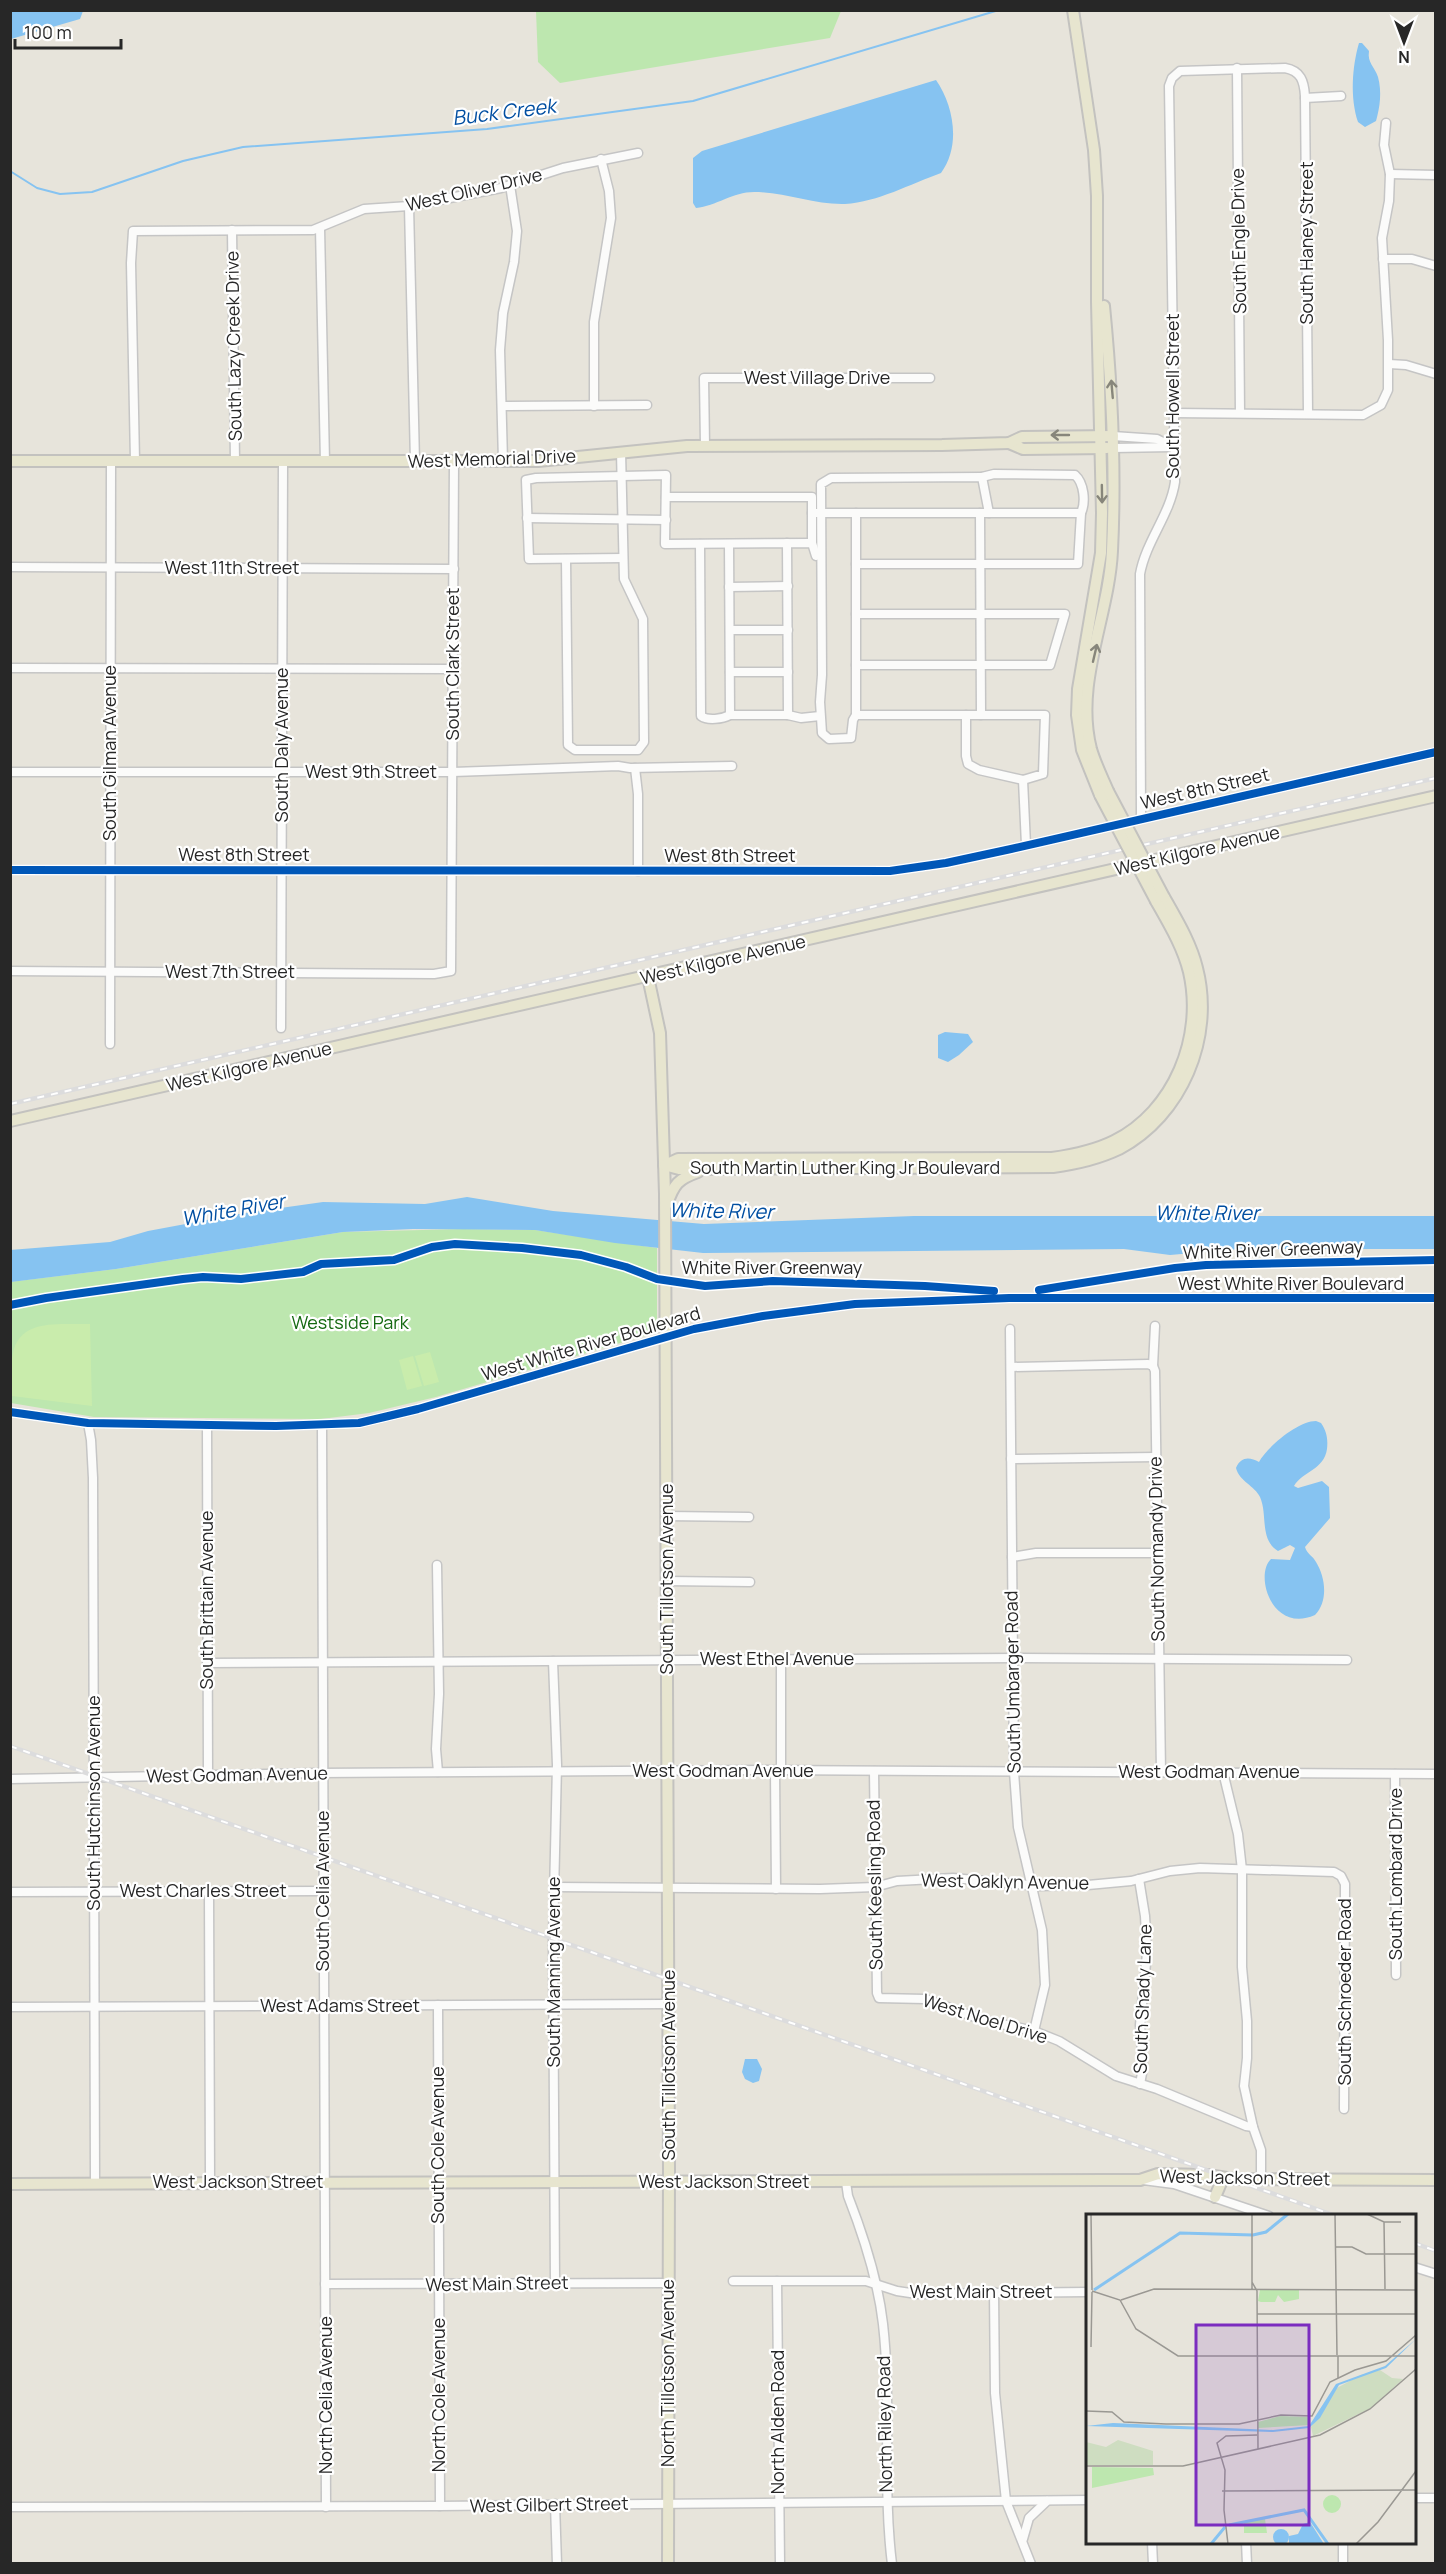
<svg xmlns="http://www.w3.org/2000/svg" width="1446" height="2574" font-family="Manrope,sans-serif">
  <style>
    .green { fill: #bde7af }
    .pitch { fill: #c9ecac }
    .water { fill: #86c3f1 }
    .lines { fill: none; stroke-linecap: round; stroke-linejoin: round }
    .stream { stroke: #86c3f1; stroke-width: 2 }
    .minor-casing { stroke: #c5c5c5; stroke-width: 11 }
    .major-casing { stroke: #c3c2bf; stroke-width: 14 }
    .minor { stroke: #fbfbfa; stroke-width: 8 }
    .major { stroke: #e7e5cf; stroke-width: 10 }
    .rail-casing { stroke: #dcdcdd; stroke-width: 4.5 }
    .rail { stroke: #fff; stroke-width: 2; stroke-dasharray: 7; stroke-linecap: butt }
    .major-bridge-casing { stroke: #c3c2bf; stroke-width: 14; stroke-linecap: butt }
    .major-bridge { stroke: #e7e5cf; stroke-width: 10 }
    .cycleway-casing { stroke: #fff; stroke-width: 11 }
    .cycleway { stroke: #0057b8; stroke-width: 8 }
    .oneway { stroke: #87867b }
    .labels { text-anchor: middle; stroke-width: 4.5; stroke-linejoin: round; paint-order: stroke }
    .street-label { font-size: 18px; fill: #272727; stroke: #fff }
    .park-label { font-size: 18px; fill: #156911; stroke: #fff }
    .water-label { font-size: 20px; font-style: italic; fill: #004ea1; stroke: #fff }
    .inset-river { fill: none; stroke: #86c3f1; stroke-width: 3 }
    .inset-road { fill: none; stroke: #9a9893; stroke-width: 1.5 }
    .view { fill: #7b2cbf; fill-opacity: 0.15; stroke: #7b2cbf; stroke-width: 3 }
    .inset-edge { fill: none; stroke: #272727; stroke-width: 3 }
  </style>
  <rect width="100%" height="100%" fill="#e7e4db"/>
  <!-- green -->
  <g class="green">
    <polygon points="536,11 536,10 841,11 830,38 560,83 538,62"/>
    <polygon points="463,1229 535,1230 657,1248 657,1318 651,1334 436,1397 369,1413 321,1419 94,1417 11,1403 10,1282 116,1269 343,1232"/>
  </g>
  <!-- pitch -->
  <g class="pitch">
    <path d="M90,1324L92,1406L12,1396C12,1382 10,1366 13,1353C20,1317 63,1325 90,1324Z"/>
    <polygon points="430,1352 439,1382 424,1386 415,1356"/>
    <polygon points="413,1356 422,1386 407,1390 399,1360"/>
  </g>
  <!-- water -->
  <g class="water">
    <polygon points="11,10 83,10 83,11 80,19 11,39"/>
    <path d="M1359,43H1362L1369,51C1367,63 1375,67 1378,77C1382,92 1380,107 1376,121L1365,127L1358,122C1350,98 1352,67 1359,43Z"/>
    <path d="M936,80C954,106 961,146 941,173C910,184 878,202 845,204C815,205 784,192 754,192C733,192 716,206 696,208L693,203V158L702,151Z"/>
    <polygon points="945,1032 968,1034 973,1042 959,1055 948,1062 938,1058 938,1035"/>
    <polygon points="467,1197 553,1211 704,1224 914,1216 1436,1216 1435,1249 1239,1249 1170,1255 1124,1249 703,1253 615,1243 535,1230 413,1229 343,1232 116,1269 11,1282 10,1250 110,1242 148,1231 239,1214 323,1202 425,1204"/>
    <path d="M1316,1421L1321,1423C1327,1432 1328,1439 1327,1449C1324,1470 1303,1471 1294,1486L1298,1488L1322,1481L1329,1487L1330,1518L1305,1547C1307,1554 1313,1556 1316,1562C1326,1578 1328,1602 1315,1615C1272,1634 1254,1575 1271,1559L1290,1560L1295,1548L1290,1545L1278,1551C1259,1539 1268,1515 1260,1497C1255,1486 1239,1481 1236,1468C1241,1456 1250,1457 1259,1462C1267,1447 1298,1421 1316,1421Z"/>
    <polygon points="745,2059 757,2059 762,2069 759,2081 753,2083 745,2079 742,2072"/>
  </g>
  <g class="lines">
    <!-- stream -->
    <polyline class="stream" points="10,171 37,188 60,194 92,192 183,161 243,147 487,129 693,101 999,10"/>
    <defs>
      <g id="minor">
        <polyline points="1237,68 1240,413"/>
        <polyline points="1305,98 1341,96"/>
        <polyline points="1390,174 1436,175"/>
        <polyline points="409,206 415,462"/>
        <polyline points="320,228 325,462"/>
        <polyline points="232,230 235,462"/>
        <polyline points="1383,259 1412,259 1436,266"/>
        <polyline points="1389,364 1406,365 1436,374"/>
        <polyline points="502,406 647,405"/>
        <polyline points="594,406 594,322 611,218 609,191 601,159"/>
        <polyline points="1174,413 1363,415 1381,405 1388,390 1388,340 1382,238 1389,201 1390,174 1384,145 1386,123"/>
        <polyline points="1113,436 1157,439 1173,447"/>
        <polyline points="705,446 704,378 930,378"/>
        <polyline points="1113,448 1172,447"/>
        <polyline points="135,461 131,263 133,231 313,230 364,209 409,206 501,188 563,168 638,153"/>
        <polyline points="503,461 500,350 503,313 514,262 517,231 510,185"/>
        <polyline points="666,497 812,497 812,543"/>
        <path d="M812,513H1081C1086,502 1084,483 1075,475L994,474L982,477"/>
        <polyline points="856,513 856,715"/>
        <polyline points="980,513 981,715"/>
        <polyline points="989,513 982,477 831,478 821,484 822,675 820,702 822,733 829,739 851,738 853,720 856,715 1045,715 1043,774 1023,780"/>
        <polyline points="527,518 666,520"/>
        <polyline points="787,543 788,715"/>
        <path d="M700,544L701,716C708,721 722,719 730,715H788L801,718L820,716"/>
        <polyline points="729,544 730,715"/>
        <polyline points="623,558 529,559 526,480 536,478 666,475 665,544 812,543 816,556"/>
        <polyline points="566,559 568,745 575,750 638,750 644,742 643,619 624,579 621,452"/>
        <polyline points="856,564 1078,564 1081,513"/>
        <polyline points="10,567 454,569"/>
        <polyline points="729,587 788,586"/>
        <polyline points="856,614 1065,614 1050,665 856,665"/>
        <polyline points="730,630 788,630"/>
        <polyline points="10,668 453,669"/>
        <polyline points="730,672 788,672"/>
        <polyline points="966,715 966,756 968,764 979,770 1023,780"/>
        <polyline points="635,768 638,794 638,871"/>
        <polyline points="10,772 453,772 618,766 630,768 732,766"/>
        <polyline points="1023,780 1026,845"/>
        <path d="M1141,819L1140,574C1146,541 1170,515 1175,482L1169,86L1172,78L1180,71L1285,68C1301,71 1304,81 1305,96L1308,413"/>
        <polyline points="10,870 890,871 946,863 1011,849 1436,752"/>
        <polyline points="10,971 434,974 451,971 454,462"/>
        <polyline points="281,1028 283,462"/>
        <polyline points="110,1044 111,462"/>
        <polyline points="1155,1326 1153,1366 1155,1371 1161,1772"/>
        <polyline points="1010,1329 1014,1772 1018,1827 1042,1930 1045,1985 1034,2031"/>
        <polyline points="1011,1367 1148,1364 1153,1366"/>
        <polyline points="10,1412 88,1423 276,1426 359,1423 418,1409 694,1329 763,1316 855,1304 1009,1298 1436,1298"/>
        <polyline points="88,1423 91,1440 93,1478 95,2183"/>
        <polyline points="207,1425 208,1775"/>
        <polyline points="322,1426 326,2507"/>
        <polyline points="1011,1459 1155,1457"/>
        <polyline points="666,1516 749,1517"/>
        <polyline points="1012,1557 1036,1553 1156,1553"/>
        <polyline points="437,1565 439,1694 436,1749 438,1772"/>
        <polyline points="667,1581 750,1582"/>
        <polyline points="781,1659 781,1771"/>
        <polyline points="553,1661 557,1765 553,1938 555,2283"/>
        <polyline points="207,1663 1021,1658 1347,1660"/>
        <polyline points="775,1771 776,1889"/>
        <polyline points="874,1771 877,1993 879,1998 925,1999 983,2020 1034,2031 1059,2041 1116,2076 1157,2089 1246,2126 1253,2127"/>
        <polyline points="1223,1772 1238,1834 1242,1870 1242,1967 1247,2021 1247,2058 1244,2086 1253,2127 1261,2150 1261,2179"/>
        <polyline points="1395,1774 1396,1975"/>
        <polyline points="10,1779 318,1773 765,1770 1436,1774"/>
        <polyline points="1139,1879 1145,1916 1147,1953 1140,2025 1143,2068 1140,2084"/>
        <polyline points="554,1887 820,1889 875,1887 897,1881 953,1878 1039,1886 1088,1885 1131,1881 1170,1871 1200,1868 1334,1872 1341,1876 1345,1884 1344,2109"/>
        <polyline points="209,1891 210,2182"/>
        <polyline points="10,1892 323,1891"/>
        <polyline points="438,2005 440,2506"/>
        <polyline points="10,2007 669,2004"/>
        <polyline points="1143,2180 1174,2184 1269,2216"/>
        <path d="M846,2182L848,2196C864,2237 878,2280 883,2324C892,2404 882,2484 892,2564"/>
        <polyline points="1414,2267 1436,2274"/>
        <polyline points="733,2281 866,2281 897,2291 917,2294 1088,2292"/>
        <polyline points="777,2281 780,2564"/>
        <polyline points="325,2284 668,2283"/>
        <polyline points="994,2292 995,2393 1006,2501 1031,2564"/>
        <polyline points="1414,2498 1436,2498"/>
        <polyline points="555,2504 557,2564"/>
        <polyline points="10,2507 440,2506 1088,2500"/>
        <polyline points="1023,2539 1029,2518 1047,2501"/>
        <polyline points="1152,2542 1153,2564"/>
        <polyline points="1246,2542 1247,2564"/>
        <polyline points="1343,2542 1343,2564"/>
      </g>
      <g id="major">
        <polyline points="1073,10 1094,150 1097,196 1097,302 1102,513 1101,553 1078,689 1077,715 1082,750 1100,795"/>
        <path d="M1104,306C1112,387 1116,469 1112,551C1109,616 1074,683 1091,749C1095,763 1102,777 1108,791"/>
        <polyline points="1009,443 1023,449 1107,448"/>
        <polyline points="10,461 538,461 687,446 942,445 1009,443 1022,437 1113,436"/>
        <polyline points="648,977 660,1033 665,1194 669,2171 668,2564"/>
        <polyline points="10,1121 1436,796"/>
        <path d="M664,1165L679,1169L1053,1167C1076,1164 1098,1159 1119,1149C1182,1116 1215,1037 1197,968C1191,943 1177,920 1164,897"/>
        <path d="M665,1165L678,1159L1052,1158C1073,1155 1094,1151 1114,1141C1174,1111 1204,1037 1189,972C1183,947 1169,924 1156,901"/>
        <path d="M667,1204C674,1184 678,1179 698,1172"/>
        <polyline points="10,2184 1108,2180 1140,2180 1158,2174 1208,2175 1233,2179 1436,2180"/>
        <polyline points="1215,2197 1223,2178"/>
      </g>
    </defs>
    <!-- minor casing -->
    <use href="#minor" class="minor-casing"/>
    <!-- major casing -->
    <use href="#major" class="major-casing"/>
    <!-- minor -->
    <use href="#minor" class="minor"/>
    <!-- major -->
    <use href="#major" class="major"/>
    <defs>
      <g id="rail">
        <polyline points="10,1104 1436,778"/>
        <polyline points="10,1746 1336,2216"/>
        <polyline points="1414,2243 1436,2251"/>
      </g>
    </defs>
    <!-- rail casing -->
    <use href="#rail" class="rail-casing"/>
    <!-- rail -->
    <use href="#rail" class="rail"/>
    <defs>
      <g id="major-bridge">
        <polyline points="1108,791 1164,897"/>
        <polyline points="1100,795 1156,901"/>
      </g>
    </defs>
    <!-- major-bridge casing -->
    <use href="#major-bridge" class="major-bridge-casing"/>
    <!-- major-bridge -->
    <use href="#major-bridge" class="major-bridge"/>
    <defs>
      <g id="cycleway">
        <polyline points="10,870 890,871 946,863 1011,849 1436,752"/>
        <polyline points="1039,1290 1175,1268 1206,1265 1436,1260"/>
        <polyline points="10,1305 46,1298 183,1279 203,1277 241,1279 303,1272 321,1264 394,1260 432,1247 455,1244 522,1248 581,1255 626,1267 657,1279 705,1286 773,1281 925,1286 994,1291"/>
        <polyline points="10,1412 88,1423 276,1426 359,1423 418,1409 694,1329 763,1316 855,1304 1009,1298 1436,1298"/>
      </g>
    </defs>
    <!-- cycleway casing -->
    <use href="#cycleway" class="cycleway-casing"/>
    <!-- cycleway -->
    <use href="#cycleway" class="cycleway"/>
  </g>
  <!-- one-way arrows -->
  <defs><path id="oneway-shaft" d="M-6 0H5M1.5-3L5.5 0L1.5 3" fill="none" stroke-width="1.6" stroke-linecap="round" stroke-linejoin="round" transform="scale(1.5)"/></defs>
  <g class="oneway">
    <use href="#oneway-shaft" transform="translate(1112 389) rotate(-95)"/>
    <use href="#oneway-shaft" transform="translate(1060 435) rotate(-180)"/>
    <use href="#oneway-shaft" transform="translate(1102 494) rotate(89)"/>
    <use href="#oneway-shaft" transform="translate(1095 653) rotate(-77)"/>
  </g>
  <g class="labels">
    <!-- street labels -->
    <g class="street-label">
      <text transform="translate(474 190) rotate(-13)" y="6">West Oliver Drive</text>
      <text transform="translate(1239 241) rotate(-91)" y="6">South Engle Drive</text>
      <text transform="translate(1307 243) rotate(-90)" y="6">South Haney Street</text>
      <text transform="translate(234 346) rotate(-91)" y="6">South Lazy Creek Drive</text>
      <text x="817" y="384">West Village Drive</text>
      <text transform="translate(1173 396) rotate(-90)" y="6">South Howell Street</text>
      <text transform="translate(492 459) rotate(-2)" y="6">West Memorial Drive</text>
      <text x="232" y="574">West 11th Street</text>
      <text transform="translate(453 664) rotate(-90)" y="6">South Clark Street</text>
      <text transform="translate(282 745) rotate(-90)" y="6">South Daly Avenue</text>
      <text transform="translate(110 753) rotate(-90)" y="6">South Gilman Avenue</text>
      <text x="371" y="778">West 9th Street</text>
      <text transform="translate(1205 789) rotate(-13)" y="6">West 8th Street</text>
      <text transform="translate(1197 851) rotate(-13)" y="6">West Kilgore Avenue</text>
      <text x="244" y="861">West 8th Street</text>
      <text x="730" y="862">West 8th Street</text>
      <text transform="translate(723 960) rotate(-13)" y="6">West Kilgore Avenue</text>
      <text x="230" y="978">West 7th Street</text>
      <text transform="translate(249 1067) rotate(-13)" y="6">West Kilgore Avenue</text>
      <text x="845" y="1174">South Martin Luther King Jr Boulevard</text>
      <text transform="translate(1273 1250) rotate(-2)" y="6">White River Greenway</text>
      <text x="772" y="1274">White River Greenway</text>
      <text x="1291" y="1290">West White River Boulevard</text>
      <text transform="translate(591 1344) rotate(-16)" y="6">West White River Boulevard</text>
      <text transform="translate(1157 1549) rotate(-91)" y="6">South Normandy Drive</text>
      <text transform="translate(667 1579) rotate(-90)" y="6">South Tillotson Avenue</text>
      <text transform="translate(207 1600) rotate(-90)" y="6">South Brittain Avenue</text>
      <text x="777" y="1665">West Ethel Avenue</text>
      <text transform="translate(1013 1682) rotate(-91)" y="6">South Umbarger Road</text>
      <text x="723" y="1777">West Godman Avenue</text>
      <text x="1209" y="1778">West Godman Avenue</text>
      <text transform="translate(237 1775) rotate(-1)" y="6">West Godman Avenue</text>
      <text transform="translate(94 1803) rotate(-90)" y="6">South Hutchinson Avenue</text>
      <text transform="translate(1396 1874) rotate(-90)" y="6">South Lombard Drive</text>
      <text transform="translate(1005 1882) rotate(1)" y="6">West Oaklyn Avenue</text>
      <text transform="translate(875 1885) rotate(-91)" y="6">South Keesling Road</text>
      <text x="203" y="1897">West Charles Street</text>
      <text transform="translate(323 1891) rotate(-90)" y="6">South Celia Avenue</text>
      <text transform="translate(554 1972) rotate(-90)" y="6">South Manning Avenue</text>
      <text transform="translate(1345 1992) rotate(-90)" y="6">South Schroeder Road</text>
      <text transform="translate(1143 1999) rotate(-88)" y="6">South Shady Lane</text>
      <text x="340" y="2012">West Adams Street</text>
      <text transform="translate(985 2019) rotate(17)" y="6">West Noel Drive</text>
      <text transform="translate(669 2065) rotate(-90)" y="6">South Tillotson Avenue</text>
      <text transform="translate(438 2145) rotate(-90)" y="6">South Cole Avenue</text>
      <text transform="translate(1245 2178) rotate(1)" y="6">West Jackson Street</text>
      <text x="238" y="2188">West Jackson Street</text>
      <text x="724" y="2188">West Jackson Street</text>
      <text transform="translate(497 2284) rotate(-1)" y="6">West Main Street</text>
      <text x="981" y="2298">West Main Street</text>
      <text transform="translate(668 2373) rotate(-90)" y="6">North Tillotson Avenue</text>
      <text transform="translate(326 2395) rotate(-90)" y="6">North Celia Avenue</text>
      <text transform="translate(439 2395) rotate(-90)" y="6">North Cole Avenue</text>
      <text transform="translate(778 2422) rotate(-90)" y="6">North Alden Road</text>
      <text transform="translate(885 2424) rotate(-91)" y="6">North Riley Road</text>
      <text transform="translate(549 2505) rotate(-1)" y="6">West Gilbert Street</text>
    </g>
    <!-- park labels -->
    <g class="park-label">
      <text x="350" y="1329">Westside Park</text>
    </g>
    <!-- water labels -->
    <g class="water-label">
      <text transform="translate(504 112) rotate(-7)" y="7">Buck Creek</text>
      <text transform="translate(233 1210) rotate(-10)" y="7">White River</text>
      <text transform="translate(721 1211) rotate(1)" y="7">White River</text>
      <text x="1207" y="1220">White River</text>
    </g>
  </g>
  <!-- overview -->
  <g transform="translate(1086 2214)">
    <rect width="330" height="330" fill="#e7e4db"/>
    <path d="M174,76H213V85L198,88L192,81L189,88H175L172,87ZM194,202L224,203V211L172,214V208ZM6,253L67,254L68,261L6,274ZM237 290a9 9 0 1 1 18 0a9 9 0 1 1-18 0ZM179,305L181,319H158V308Z" fill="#bde7af"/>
    <path d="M294,156L306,164L317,165L285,194L227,222L225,213L249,175L275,161ZM32,226L67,237V251H0V228L20,233Z" fill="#ceddc1"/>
    <path d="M330,125L300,154L253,171L234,204L223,214L187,218L0,212L27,209L187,216L223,212L250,170L299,152ZM224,308L238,330H203V322L212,320L217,310ZM187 323a8 8 0 1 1 16 0a8 8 0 1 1-16 0Z" fill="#86c3f1"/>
    <path class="inset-river" d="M8,76L94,19L167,21L180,18L202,0M143,311L218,296L242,330M125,330L139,313"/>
    <path class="inset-road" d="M5,0L6,76M249,0L251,141M281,0L298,8H315M298,8L299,75M250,33H266L280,40H330M166,68L171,77L172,235M166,75V0M6,77L34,86L50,115L92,142H330M35,86L68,75L330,76M171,100H330M5,133L6,78M252,142V164M0,197L26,198L38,208L80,210H153L195,201L226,202L244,168L269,156L300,147L330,121M0,252H97L234,221L284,195L330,155M136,277L330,276M142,330L138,296L139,256L131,229L140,222L171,221M270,330L292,308L330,257"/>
    <path class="view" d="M110,111H223V311H110Z"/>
    <rect width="330" height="330" class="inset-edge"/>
  </g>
  <!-- border -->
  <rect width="1446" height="2574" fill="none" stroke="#272727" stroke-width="24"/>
  <!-- north arrow -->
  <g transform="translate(1404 42) rotate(180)" stroke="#ffffff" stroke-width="4.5" paint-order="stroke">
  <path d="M0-4.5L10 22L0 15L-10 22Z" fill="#272727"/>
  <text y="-9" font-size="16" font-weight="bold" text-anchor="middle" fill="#272727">N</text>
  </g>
  <!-- scale -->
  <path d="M15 39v9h106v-9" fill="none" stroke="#272727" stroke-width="3"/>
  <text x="24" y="39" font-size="18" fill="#272727" stroke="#ffffff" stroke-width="4.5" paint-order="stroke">100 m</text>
</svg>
